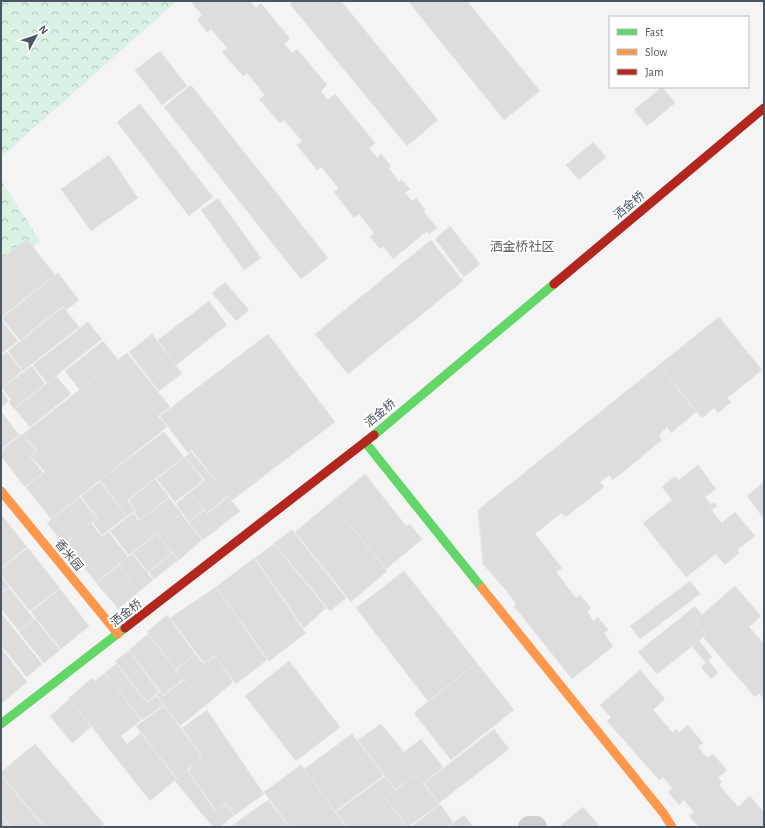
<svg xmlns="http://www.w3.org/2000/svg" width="765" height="828" font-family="'Alegreya Sans','Noto Sans SC',sans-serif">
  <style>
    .forest { fill: url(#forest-crowns) }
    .building { fill: #ddddde; stroke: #e5e6e7 }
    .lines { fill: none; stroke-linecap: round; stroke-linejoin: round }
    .street { stroke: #ced0d2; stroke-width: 22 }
    .fast { stroke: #63d668; stroke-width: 9 }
    .slow { stroke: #ff974d; stroke-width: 9 }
    .jam { stroke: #b3261e; stroke-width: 9 }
    .labels { text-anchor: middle; stroke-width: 4; stroke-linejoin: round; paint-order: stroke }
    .street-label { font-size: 12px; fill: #4a5661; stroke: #fff }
    .neighbourhood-label { font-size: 13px; fill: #5f6368; stroke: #fff }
  </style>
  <defs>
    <pattern id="forest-crowns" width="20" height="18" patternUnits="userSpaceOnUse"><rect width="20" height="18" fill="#d9f2e3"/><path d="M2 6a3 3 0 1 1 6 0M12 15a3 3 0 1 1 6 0" fill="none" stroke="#b2c7bb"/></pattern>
  </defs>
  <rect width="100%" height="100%" fill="#f4f4f4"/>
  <!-- forest -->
  <g class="forest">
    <polygon points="1,1 177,1 1,157"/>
    <polygon points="1,180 40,241 1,272"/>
  </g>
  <!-- building -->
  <g class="building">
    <polygon points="194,1 250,1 256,8 261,3 290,39 284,44 292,53 297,49 327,85 321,91 328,100 335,94 375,143 369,148 377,158 381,154 391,166 389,168 399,182 402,180 410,189 405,193 412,201 416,198 425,210 424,212 437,228 429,234 427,231 393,259 383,246 380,249 370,237 374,233 359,214 354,218 334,192 339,188 321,167 317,170 297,145 302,141 284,120 280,123 259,99 265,95 247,73 243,76 222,52 227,48 211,29 207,32 197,20 202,15 192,3"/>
    <polygon points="293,1 341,1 438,120 407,146 290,4"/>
    <polygon points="408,1 467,1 540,91 504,120"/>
    <polygon points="160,51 187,86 162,105 135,70"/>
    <polygon points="191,85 328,258 301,279 164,107"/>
    <polygon points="662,87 675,103 647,126 634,110"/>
    <polygon points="140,104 213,197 189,216 117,122"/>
    <polygon points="593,142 606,157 579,180 566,165"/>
    <polygon points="109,155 138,198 91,231 61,189"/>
    <polygon points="218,198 261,258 244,270 201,210"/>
    <polygon points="450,226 480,264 464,277 435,239"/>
    <polygon points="27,239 55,275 1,317 1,259"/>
    <polygon points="431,240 463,281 348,374 315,334"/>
    <polygon points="58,273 79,300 66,310 63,306 20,340 2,318"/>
    <polygon points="225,282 249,310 236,321 212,293"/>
    <polygon points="209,301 227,325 176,365 158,340"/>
    <polygon points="63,307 79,327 23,371 8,351"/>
    <polygon points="719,317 762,370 727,398 731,402 718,413 714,408 702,418 659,365"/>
    <polygon points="1,319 18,341 1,354"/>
    <polygon points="88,322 102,339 47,383 33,365"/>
    <polygon points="152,334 182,373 159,391 129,352"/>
    <polygon points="268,334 335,422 231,501 192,450 188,453 160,416"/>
    <polygon points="103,341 118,360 80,390 65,371"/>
    <polygon points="7,352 22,371 2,388 1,356"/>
    <polygon points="127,353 170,407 158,416 167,427 51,519 26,487 45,472 31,456 37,451 23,434"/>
    <polygon points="659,365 696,412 671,433 667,427 659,435 662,440 613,480 609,475 600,482 604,487 599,491 566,517 561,513 535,534 562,568 556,572 576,598 580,595 591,608 587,611 593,621 598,617 608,630 604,633 613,646 572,679 514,606 516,604 510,595 483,564 478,510"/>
    <polygon points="32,366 45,384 14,409 9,402 11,400 2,388"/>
    <polygon points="56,376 71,394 30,427 15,409"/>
    <polygon points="1,390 9,401 1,407"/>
    <polygon points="1,411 19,435 1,449"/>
    <polygon points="164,432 184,457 127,500 135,510 127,516 100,480"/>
    <polygon points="22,434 36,451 30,456 43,473 25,487 1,456 1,451"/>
    <polygon points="191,452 228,496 207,513 190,492 205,480 185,457"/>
    <polygon points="185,457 203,480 175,502 157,479"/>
    <polygon points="698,465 716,489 705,497 711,505 714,502 717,506 711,510 722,523 735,512 755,536 737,550 739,553 725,565 716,554 686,577 643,523 672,500 662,487 675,476 679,480"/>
    <polygon points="365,474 406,526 410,524 422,539 386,569 331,502"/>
    <polygon points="155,479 169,497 140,520 134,512 136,510 129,500"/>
    <polygon points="100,482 127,516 102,535 93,522 98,518 81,496"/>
    <polygon points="764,482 764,519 747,496"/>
    <polygon points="190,492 204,509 189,522 176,504"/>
    <polygon points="80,497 97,518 64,544 47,523"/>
    <polygon points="228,497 240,511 203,540 189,522 204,510 207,514"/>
    <polygon points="169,498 182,514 129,555 110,531 133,513 139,521"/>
    <polygon points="331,502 387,571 351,602 295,532"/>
    <polygon points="1,514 27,547 1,568"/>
    <polygon points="181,514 202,540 179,560 157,534"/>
    <polygon points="91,523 102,537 108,532 128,557 96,582 64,544"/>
    <polygon points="292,530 346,598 330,611 274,543"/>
    <polygon points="157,534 172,553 148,572 133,553"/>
    <polygon points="274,544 326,608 304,628 255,558"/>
    <polygon points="28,548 60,588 30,611 1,575 1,569"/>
    <polygon points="173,553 178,560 154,579 149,572"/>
    <polygon points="132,554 153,580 118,609 112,601 131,583 119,565"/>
    <polygon points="254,558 306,633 269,661 216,587"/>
    <polygon points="119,565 131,583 112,601 96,583"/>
    <polygon points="404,571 477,663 428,701 356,608"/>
    <polygon points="1,577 9,587 1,593"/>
    <polygon points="690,581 700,594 640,639 630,626"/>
    <polygon points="735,586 761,616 749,627 764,644 764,699 759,693 755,697 703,637 706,634 695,621"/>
    <polygon points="216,587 267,660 236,684 215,655 204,663 170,618"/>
    <polygon points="9,588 34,619 19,631 1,609 1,594"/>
    <polygon points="60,589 89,626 61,649 31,612"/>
    <polygon points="695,606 702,615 695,621 706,635 657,674 638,652"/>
    <polygon points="1,613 42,664 27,677 1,645"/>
    <polygon points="167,615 195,654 176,669 147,632"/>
    <polygon points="35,619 60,650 44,663 19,632"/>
    <polygon points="148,634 183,679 163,695 129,650"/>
    <polygon points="699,641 712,657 708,660 718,673 711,679 701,667 706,663 692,646"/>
    <polygon points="1,648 27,682 1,704"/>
    <polygon points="129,651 159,692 147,702 115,661"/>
    <polygon points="195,654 203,664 216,656 233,682 205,706 176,670"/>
    <polygon points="289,661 340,727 296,761 245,696"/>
    <polygon points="477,663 514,710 451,760 414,713"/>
    <polygon points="116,664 147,703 156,696 164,705 142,720 105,673"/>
    <polygon points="640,670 665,699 653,710 673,733 676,729 679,733 688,725 703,743 698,747 707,758 713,754 727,770 718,778 722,782 719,785 738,807 750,796 764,813 764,827 699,827 689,816 694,812 684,800 679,805 668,792 672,788 663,777 659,780 607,721 611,717 600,705"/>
    <polygon points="105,673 141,720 121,736 127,744 141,733 176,779 150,801 69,698 92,678 95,681"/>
    <polygon points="184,680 205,706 180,726 157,695 160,692 163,696"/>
    <polygon points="70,699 91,727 72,743 50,716"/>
    <polygon points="164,706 202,757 177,779 136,726"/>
    <polygon points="207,710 264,794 235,815 226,803 216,810 188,771 202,756 182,728"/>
    <polygon points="381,724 404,752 421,739 443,767 423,783 416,774 395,789 358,740"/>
    <polygon points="494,729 509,749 439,803 424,783"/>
    <polygon points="352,734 384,775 335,811 304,769"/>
    <polygon points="35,744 104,824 100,827 45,827 1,775 1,772"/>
    <polygon points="301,765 346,827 290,827 264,792"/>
    <polygon points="187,770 215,811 226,804 234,815 220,827 213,827 175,781"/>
    <polygon points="416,774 439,804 408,827 385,798"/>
    <polygon points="1,776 44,827 12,827 1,814"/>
    <polygon points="385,776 395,790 385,798 407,827 347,827 336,812"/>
    <polygon points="268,800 289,827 230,827"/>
    <polygon points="440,804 453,822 447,827 411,827"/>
    <polygon points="583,807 600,827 559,827"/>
    <polygon points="1,815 11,827 1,827"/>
    <polygon points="464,815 473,827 448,827"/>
  </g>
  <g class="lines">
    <!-- street -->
    <polyline class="street" points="529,827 536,827"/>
    <!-- fast -->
    <g class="fast">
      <polyline points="374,435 554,284"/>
      <polyline points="365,442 482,588"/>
      <polyline points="1,724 125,628"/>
    </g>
    <!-- slow -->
    <g class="slow">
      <polyline points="1,491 118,634"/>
      <polyline points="482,588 664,814 672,827"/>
    </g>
    <!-- jam -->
    <g class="jam">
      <polyline points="554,284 764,108"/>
      <polyline points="125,628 374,435"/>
    </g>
  </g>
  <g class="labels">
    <!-- street labels -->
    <g class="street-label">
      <text transform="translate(629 205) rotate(-40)" y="4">洒金桥</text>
      <text transform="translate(380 413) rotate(-40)" y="4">洒金桥</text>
      <text transform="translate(69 555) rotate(51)" y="4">香米园</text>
      <text transform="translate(126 613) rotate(-38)" y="4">洒金桥</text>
    </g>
    <!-- neighbourhood labels -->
    <g class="neighbourhood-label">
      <text x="522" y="251">洒金桥社区</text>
    </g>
  </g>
  <!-- border -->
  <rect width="765" height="828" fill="none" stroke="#4a5661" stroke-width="4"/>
  <!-- legend -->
  <rect x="609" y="16" width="140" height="72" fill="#ffffff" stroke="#b7bbc0"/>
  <rect x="617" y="29" width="20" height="6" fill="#63d668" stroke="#b7bbc0"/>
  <text x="645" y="36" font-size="12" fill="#4a5661">Fast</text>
  <rect x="617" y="49" width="20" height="6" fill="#ff974d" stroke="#b7bbc0"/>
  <text x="645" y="56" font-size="12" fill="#4a5661">Slow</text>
  <rect x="617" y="69" width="20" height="6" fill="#b3261e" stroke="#b7bbc0"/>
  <text x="645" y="76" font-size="12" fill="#4a5661">Jam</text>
  <!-- north arrow -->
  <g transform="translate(36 36) rotate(50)" stroke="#ffffff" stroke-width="3" paint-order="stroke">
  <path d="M0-3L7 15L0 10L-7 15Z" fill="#4a5661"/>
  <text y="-6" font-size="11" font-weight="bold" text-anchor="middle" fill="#4a5661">N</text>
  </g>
</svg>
